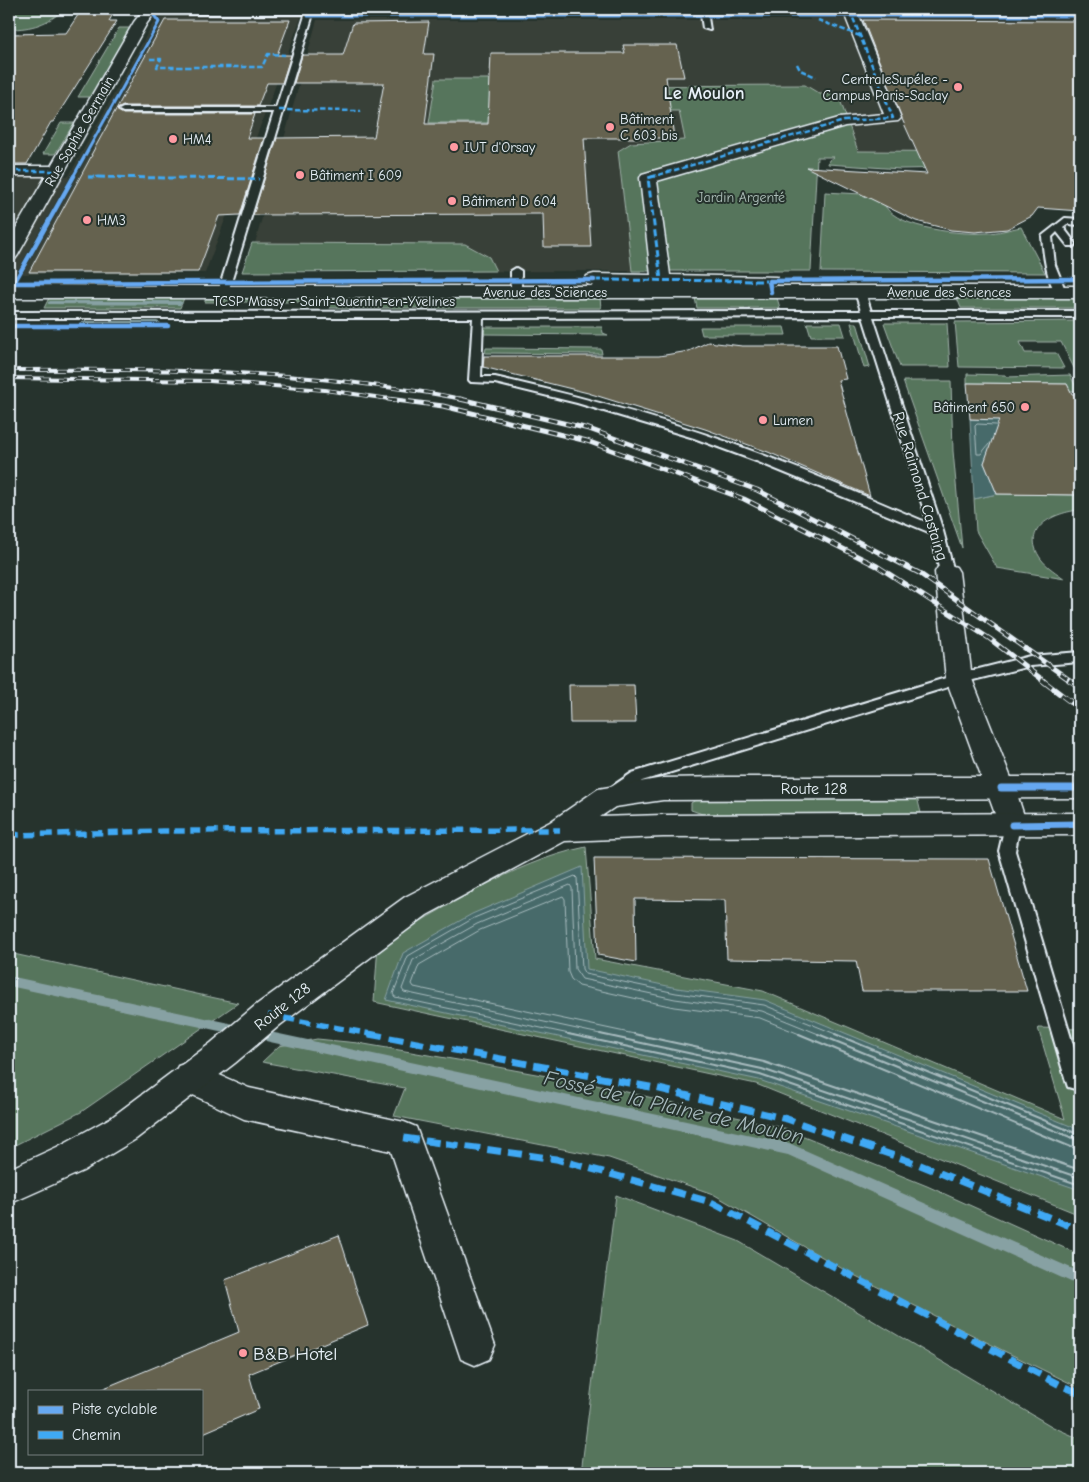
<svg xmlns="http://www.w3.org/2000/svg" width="1089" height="1482" font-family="'Comic Neue',sans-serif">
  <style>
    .built { fill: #394137 }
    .green { fill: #57745c; stroke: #a0b2aa }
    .water { fill: #476b6a; stroke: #87a1a3 }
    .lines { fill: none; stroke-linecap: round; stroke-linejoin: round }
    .shore-far1 { stroke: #a8bbbf; stroke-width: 1 }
    .shore { stroke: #a8bbbf; stroke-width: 2 }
    .stream { fill: #87a1a3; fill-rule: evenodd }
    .building { fill: #65624f; stroke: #e8f1f8 }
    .lane-casing { stroke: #e8f1f8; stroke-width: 4 }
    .street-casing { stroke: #e8f1f8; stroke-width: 3 }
    .secondary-casing { stroke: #e8f1f8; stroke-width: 3 }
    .lane { fill: #26332d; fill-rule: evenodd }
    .street { fill: #26332d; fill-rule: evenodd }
    .secondary { fill: #26332d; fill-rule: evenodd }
    .rail-far2-casing { stroke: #e8f1f8; stroke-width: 4 }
    .rail-far1-casing { stroke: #e8f1f8; stroke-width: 5 }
    .rail-casing { stroke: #e8f1f8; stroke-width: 5.5 }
    .rail-far2 { stroke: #26332d; stroke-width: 2.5; stroke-dasharray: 8; stroke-linecap: butt }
    .rail-far1 { stroke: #26332d; stroke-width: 3; stroke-dasharray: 9; stroke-linecap: butt }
    .rail { stroke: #26332d; stroke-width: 4; stroke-dasharray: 12; stroke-linecap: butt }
    .quiet-far3 { stroke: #3fa9f5; stroke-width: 2.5; stroke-dasharray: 5.5 2.5; stroke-linecap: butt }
    .quiet-far2 { stroke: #3fa9f5; stroke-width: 3; stroke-dasharray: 7 3; stroke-linecap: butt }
    .quiet-far1 { stroke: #3fa9f5; stroke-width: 5.5; stroke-dasharray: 11 5.5; stroke-linecap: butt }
    .quiet { stroke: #3fa9f5; stroke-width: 7; stroke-dasharray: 14 7; stroke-linecap: butt }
    .cycleway-far2-casing { stroke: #26332d; stroke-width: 5 }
    .cycleway-far1-casing { stroke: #26332d; stroke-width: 6 }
    .cycleway-casing { stroke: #26332d; stroke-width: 10 }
    .cycleway-far2 { stroke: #66a8f1; stroke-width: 3 }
    .cycleway-far1 { stroke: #66a8f1; stroke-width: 4.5 }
    .cycleway { stroke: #66a8f1; stroke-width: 7 }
    .poi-dot { fill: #ff9aa2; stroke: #26332d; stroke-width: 2 }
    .labels { text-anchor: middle; stroke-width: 4; stroke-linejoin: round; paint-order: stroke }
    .far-poi-label { font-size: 14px; fill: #e8f1f8; stroke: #26332d; text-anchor: start }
    .far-street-label { font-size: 14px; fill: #e8f1f8; stroke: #26332d }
    .far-park-label { font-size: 14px; fill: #aebfba; stroke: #26332d }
    .street-label { font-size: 16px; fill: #e8f1f8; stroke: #26332d }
    .far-district-label { font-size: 18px; font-weight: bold; fill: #e8f1f8; stroke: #26332d }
    .near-poi-label { font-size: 19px; fill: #e8f1f8; stroke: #26332d; text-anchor: start }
    .near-water-label { font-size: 21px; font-style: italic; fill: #a8bbbf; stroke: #26332d }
  </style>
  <rect width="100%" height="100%" fill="#26332d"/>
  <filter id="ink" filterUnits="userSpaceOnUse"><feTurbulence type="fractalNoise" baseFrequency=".02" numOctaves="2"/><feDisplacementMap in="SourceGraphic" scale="10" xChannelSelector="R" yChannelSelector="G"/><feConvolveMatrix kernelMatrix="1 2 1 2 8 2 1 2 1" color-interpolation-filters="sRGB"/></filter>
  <g filter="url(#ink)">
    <!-- built -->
    <g class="built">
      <polygon points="807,9 1080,9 1080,158 860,157 685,140 631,143 618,151 632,271 247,272 317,20 810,20"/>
      <polygon points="302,15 205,273 9,274 9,176 69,176 155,20 167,16"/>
    </g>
    <!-- green -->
    <g class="green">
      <path d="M9,9H65C47,24 32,29 9,29Z"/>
      <polygon points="119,28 130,28 90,97 78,97"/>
      <polygon points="436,79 602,79 606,86 805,85 820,94 838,94 858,151 1051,152 1062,159 1080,159 1080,177 1010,173 1005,167 900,169 828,164 829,160 834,157 817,157 811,271 632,271 618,151 631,143 685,140 679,111 543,111 546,123 429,123"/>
      <polygon points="61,123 74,123 55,154 43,154"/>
      <path d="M825,192L880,195C882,199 883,203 885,206C899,229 962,235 987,233C998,233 1010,229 1021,227L1045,273L821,272Z"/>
      <polygon points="252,243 465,244 489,257 496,271 242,272"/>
      <polygon points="49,298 184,298 180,308 44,308"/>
      <polygon points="205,298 312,298 306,302 205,302"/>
      <polygon points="332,298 600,298 601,308 330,308"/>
      <polygon points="695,298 777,298 780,308 697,308"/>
      <polygon points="957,298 1080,298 1080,308 961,308"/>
      <polygon points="1080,321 1080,368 1074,368 1061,342 1020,342 1025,353 1056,353 1064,368 959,367 955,322"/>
      <polygon points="807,323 841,323 845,336 811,336"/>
      <polygon points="851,323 857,323 870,367 864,368"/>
      <polygon points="884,323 947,323 950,367 900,367"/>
      <polygon points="481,327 602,327 603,333 608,335 481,334"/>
      <polygon points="700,327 784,327 786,335 702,335"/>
      <polygon points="486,348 601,349 602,354 485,353"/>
      <polygon points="967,374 1005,375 1006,377 1070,375 1078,391 1070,391 1067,384 967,383"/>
      <polygon points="903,381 951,381 953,451 962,548"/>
      <path d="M997,494L1080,495V510C1055,512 1019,528 1041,559C1047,567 1057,573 1065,579L997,568L976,531L974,499Z"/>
      <polygon points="917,797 922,817 711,817 691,810 691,803 697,799"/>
      <path d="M586,847L595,959L763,991L1065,1119L1038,1028L1080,1029V1215L756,1084L374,1002L378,944C447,909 509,863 586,847Z"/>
      <polygon points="9,953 238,1003 81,1112 9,1148"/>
      <polygon points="317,1039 358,1043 481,1064 596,1085 784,1128 927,1186 1080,1255 1080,1388 1004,1351 848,1272 713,1194 609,1158 394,1116 405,1088 262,1062 279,1046"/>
      <polygon points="616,1195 738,1241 1053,1427 1080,1439 1080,1473 581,1473"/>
    </g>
    <!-- water -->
    <g class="water">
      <polygon points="970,419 1080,420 1080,448 1059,446 989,450 984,463 997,494 974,499"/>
      <polygon points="582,867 587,969 677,988 765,1000 1080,1130 1080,1190 759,1080 386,1000 403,953 472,914"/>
    </g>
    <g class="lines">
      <!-- shore-far1 -->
      <g class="shore-far1">
        <polyline points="989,444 981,454 977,454 975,426 977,424 996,425"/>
        <polyline points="574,1035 395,997 393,994 408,956 474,918 575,876 577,878 582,969 585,974 676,993 764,1005 838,1035"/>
        <polyline points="605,1035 404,992 402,989 413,960 477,924 570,885 572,888 575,969 582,979 675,999 762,1011 821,1035"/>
        <polyline points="639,1035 414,987 412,984 419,965 480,930 563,896 565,899 568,972 571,979 579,986 674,1007 760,1018 802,1035"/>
      </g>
      <!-- shore -->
      <g class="shore">
        <polyline points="568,1034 760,1075 1080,1185"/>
        <polyline points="600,1034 762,1069 1080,1178"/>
        <polyline points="634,1034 764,1062 1080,1170"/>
        <polyline points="799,1034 1071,1147 1080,1148"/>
        <polyline points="818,1034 1080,1141"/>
        <polyline points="835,1034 1080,1135"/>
      </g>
      <!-- stream -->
      <g class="stream">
        <polygon points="50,301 180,301 183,303 180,305 48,304 48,302"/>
        <polygon points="84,321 157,321 161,323 157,325 82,324 80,323"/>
        <polygon points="9,976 229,1023 233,1024 235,1028 233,1032 229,1033 9,986"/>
        <polygon points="270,1032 789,1143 1080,1272 1080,1286 788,1155 270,1042 266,1041 264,1037 266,1033"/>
      </g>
    </g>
    <!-- building -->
    <g class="building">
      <polygon points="82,9 116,9 109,21 117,21 53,122 51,122 27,164 9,164 9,34 66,33"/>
      <polygon points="165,20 290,20 277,55 291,55 282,83 267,83 258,106 123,106 117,109 123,114 255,114 247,138 264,138 240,215 219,216 198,272 29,272 92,155 91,155"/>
      <polygon points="863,20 1080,21 1080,211 1038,208 1032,216 1007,229 975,232 951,230 916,221 806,167 927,174 902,119"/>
      <polygon points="429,22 424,54 434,54 425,124 488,124 491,53 625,53 623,45 677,45 684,77 666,77 674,138 584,138 591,247 544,247 543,214 253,215 277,138 374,137 384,83 294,83 302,55 343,55 353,23"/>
      <polygon points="708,342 742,346 837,346 846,379 838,380 870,496 768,452 705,429 588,393 483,367 484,356 659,356 689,351"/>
      <polygon points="967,383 1067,384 1072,394 1080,394 1080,495 997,494 984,463 999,420 970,419"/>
      <polygon points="569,685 634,685 636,723 570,723"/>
      <polygon points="594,858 989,859 1027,991 862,991 856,961 727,959 725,900 635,899 636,962 598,955"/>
      <polygon points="339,1235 368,1325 249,1374 259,1409 201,1434 201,1391 97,1391 239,1332 225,1280"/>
    </g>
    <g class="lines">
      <defs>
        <g id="lane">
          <polygon points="307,9 314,11 228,292 227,294 219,294 218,292 274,112 123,112 119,110 123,108 276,108"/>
          <polygon points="700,9 707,11 710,30 703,28"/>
          <path d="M1065,218L1080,219V225L1067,224L1063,227L1076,244L1074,246H1068L1057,232L1052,237L1055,265L1066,292L1061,295C1047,291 1043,249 1042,236Z"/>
          <polygon points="516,268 521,271 521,292 516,295 511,292 511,271"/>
          <path d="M860,289L865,292L871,311H1080V317H873L943,531L954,572L952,575H942L940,572L931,533L756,461L694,438L577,403L495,383L471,382L469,380L473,318H9V312L861,311L855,292ZM863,317L928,523C873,500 819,476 763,455C676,422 586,398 495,377H481L483,318Z"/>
          <path d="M1080,652V662L1030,666L961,683L642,781C632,788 617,804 604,800L602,796L604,792L632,773L959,674L1030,656Z"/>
          <polygon points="1012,819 1018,821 1020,825 1015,851 1080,1068 1080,1087 1075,1089 1068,1087 1066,1081 999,851 1006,821"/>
        </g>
        <g id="street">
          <polygon points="144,9 1080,9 1080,15 856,15 860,18 901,118 898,121 845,126 657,181 670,275 776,277 778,281 776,285 769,287 594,286 587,284 585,280 587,276 594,274 651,275 640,178 642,174 839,118 884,114 846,18 850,15 154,14 147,23 18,255 15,259 9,260 9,240 46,176 9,176 9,166 51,166 134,22"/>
          <polygon points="947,564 956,567 959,572 972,679 1015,788 1027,825 1022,833 1012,836 1002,833 946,679 935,572 938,567"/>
          <polygon points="190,1062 249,1088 404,1122 416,1127 495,1345 489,1359 475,1365 461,1359 391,1151 244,1119 178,1088 173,1077 178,1066"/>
        </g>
        <g id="secondary">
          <rect x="9" y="286" width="1071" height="12"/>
          <polygon points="728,777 1080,777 1080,798 663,800 615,807 600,817 663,815 1080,813 1080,835 663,837 565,841 427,915 280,1025 235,1063 136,1139 83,1171 9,1204 9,1169 57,1147 112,1117 211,1043 256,1005 405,897 550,822 598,789 663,778"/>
        </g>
      </defs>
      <!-- lane casing -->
      <use href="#lane" class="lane-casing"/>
      <!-- street casing -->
      <use href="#street" class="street-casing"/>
      <!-- secondary casing -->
      <use href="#secondary" class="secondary-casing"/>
      <!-- lane -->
      <use href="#lane" class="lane"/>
      <!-- street -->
      <use href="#street" class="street"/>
      <!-- secondary -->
      <use href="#secondary" class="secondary"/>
      <defs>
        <g id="rail-far2">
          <path d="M9,370C132,369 257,369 379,386C408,390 437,393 465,400"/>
          <polyline points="9,378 210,381 325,390 397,400"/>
        </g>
        <g id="rail-far1">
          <polyline points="388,399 443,406 587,441 744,499 877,566 990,639 1044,681"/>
          <polyline points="460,399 589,429 757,490 919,573 1071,681"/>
        </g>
        <g id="rail">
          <polyline points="1042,680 1080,709"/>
          <polyline points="1069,680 1080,687"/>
        </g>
      </defs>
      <!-- rail-far2 casing -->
      <use href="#rail-far2" class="rail-far2-casing"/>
      <!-- rail-far1 casing -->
      <use href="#rail-far1" class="rail-far1-casing"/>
      <!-- rail casing -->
      <use href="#rail" class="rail-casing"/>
      <!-- rail-far2 -->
      <use href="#rail-far2" class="rail-far2"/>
      <!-- rail-far1 -->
      <use href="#rail-far1" class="rail-far1"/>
      <!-- rail -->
      <use href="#rail" class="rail"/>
      <!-- quiet-far3 -->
      <g class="quiet-far3">
        <polyline points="818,20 860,36"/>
        <polyline points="150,59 161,59 157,67 262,67 268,54 285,55"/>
        <polyline points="797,64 800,70 816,77"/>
        <polyline points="279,110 361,111"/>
        <polyline points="9,171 56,171"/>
        <polyline points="88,177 98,177"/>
        <polyline points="651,177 844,121 893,118 853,18"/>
      </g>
      <!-- quiet-far2 -->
      <g class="quiet-far2">
        <polyline points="655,176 648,178 661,280"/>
        <polyline points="88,177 259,179"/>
        <polyline points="594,280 769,281"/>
      </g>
      <!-- quiet-far1 -->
      <g class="quiet-far1">
        <polyline points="9,833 19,835 162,831 560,830"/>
        <polyline points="268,1015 376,1035"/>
      </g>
      <!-- quiet -->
      <g class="quiet">
        <polyline points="369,1034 655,1088 787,1119 918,1164 1080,1230"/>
        <polyline points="404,1138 556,1159 711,1202 1062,1386 1080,1393"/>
      </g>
      <defs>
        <g id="cycleway-far2">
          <polyline points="308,16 1080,16"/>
          <polyline points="73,177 159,22 150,10"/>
        </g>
        <g id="cycleway-far1">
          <polyline points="9,283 594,280"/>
          <polyline points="14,283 74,176"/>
          <polyline points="771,292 769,281 1080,279"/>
          <polyline points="9,326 168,326"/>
        </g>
        <g id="cycleway">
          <polyline points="1001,788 1080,788"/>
          <polyline points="1012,825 1080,824"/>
        </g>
      </defs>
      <!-- cycleway-far2 casing -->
      <use href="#cycleway-far2" class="cycleway-far2-casing"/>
      <!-- cycleway-far1 casing -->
      <use href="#cycleway-far1" class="cycleway-far1-casing"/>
      <!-- cycleway casing -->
      <use href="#cycleway" class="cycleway-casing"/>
      <!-- cycleway-far2 -->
      <use href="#cycleway-far2" class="cycleway-far2"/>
      <!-- cycleway-far1 -->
      <use href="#cycleway-far1" class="cycleway-far1"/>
      <!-- cycleway -->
      <use href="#cycleway" class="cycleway"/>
    </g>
  </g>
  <!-- markers -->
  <g class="poi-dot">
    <circle cx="958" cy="87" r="5"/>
    <circle cx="610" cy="127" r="5"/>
    <circle cx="173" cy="139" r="5"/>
    <circle cx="454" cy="147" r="5"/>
    <circle cx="300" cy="175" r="5"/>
    <circle cx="452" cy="201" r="5"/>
    <circle cx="87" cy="220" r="5"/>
    <circle cx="1025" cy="407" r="5"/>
    <circle cx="763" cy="420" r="5"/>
    <circle cx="243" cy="1353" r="5"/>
  </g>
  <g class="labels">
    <!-- far-poi labels -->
    <g class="far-poi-label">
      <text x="948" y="84" text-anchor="end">CentraleSupélec -<tspan x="948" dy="16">Campus Paris-Saclay</tspan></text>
      <text x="620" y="124">Bâtiment<tspan x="620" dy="16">C 603 bis</tspan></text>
      <text x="183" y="144">HM4</text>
      <text x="464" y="152">IUT d'Orsay</text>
      <text x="310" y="180">Bâtiment I 609</text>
      <text x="462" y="206">Bâtiment D 604</text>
      <text x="97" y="225">HM3</text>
      <text x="1015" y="412" text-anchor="end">Bâtiment 650</text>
      <text x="773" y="425">Lumen</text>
    </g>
    <!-- far-street labels -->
    <g class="far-street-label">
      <text transform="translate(79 131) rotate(-60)" y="5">Rue Sophie Germain</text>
      <text x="545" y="297">Avenue des Sciences</text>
      <text x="949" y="297">Avenue des Sciences</text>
      <text x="334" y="306">TCSP Massy - Saint-Quentin-en-Yvelines</text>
    </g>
    <!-- far-park labels -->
    <g class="far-park-label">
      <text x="741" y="202">Jardin Argenté</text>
    </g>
    <!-- street labels -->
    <g class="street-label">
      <text transform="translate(921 486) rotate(73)" y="6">Rue Raimond Castaing</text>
      <text x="814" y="794">Route 128</text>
      <text transform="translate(282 1006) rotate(-38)" y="6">Route 128</text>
    </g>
    <!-- far-district labels -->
    <g class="far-district-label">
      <text x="704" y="99">Le Moulon</text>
    </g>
    <!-- near-poi labels -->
    <g class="near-poi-label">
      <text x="253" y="1360">B&amp;B Hotel</text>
    </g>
    <!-- near-water labels -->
    <g class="near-water-label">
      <text transform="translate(674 1107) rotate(13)" y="7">Fossé de la Plaine de Moulon</text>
    </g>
  </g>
  <!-- margin -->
  <rect width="1089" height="1482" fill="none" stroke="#26332d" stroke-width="30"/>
  <rect x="15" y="15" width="1059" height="1452" fill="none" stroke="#e8f1f8" stroke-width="2" filter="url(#ink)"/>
  <!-- legend -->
  <rect x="28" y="1390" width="175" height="65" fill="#26332d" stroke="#747f7e"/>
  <rect x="38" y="1406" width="25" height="8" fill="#66a8f1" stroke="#747f7e"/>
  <text x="72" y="1414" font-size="15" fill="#e8f1f8">Piste cyclable</text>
  <rect x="38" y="1431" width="25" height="8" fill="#3fa9f5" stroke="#747f7e"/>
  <text x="72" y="1440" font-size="15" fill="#e8f1f8">Chemin</text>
</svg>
